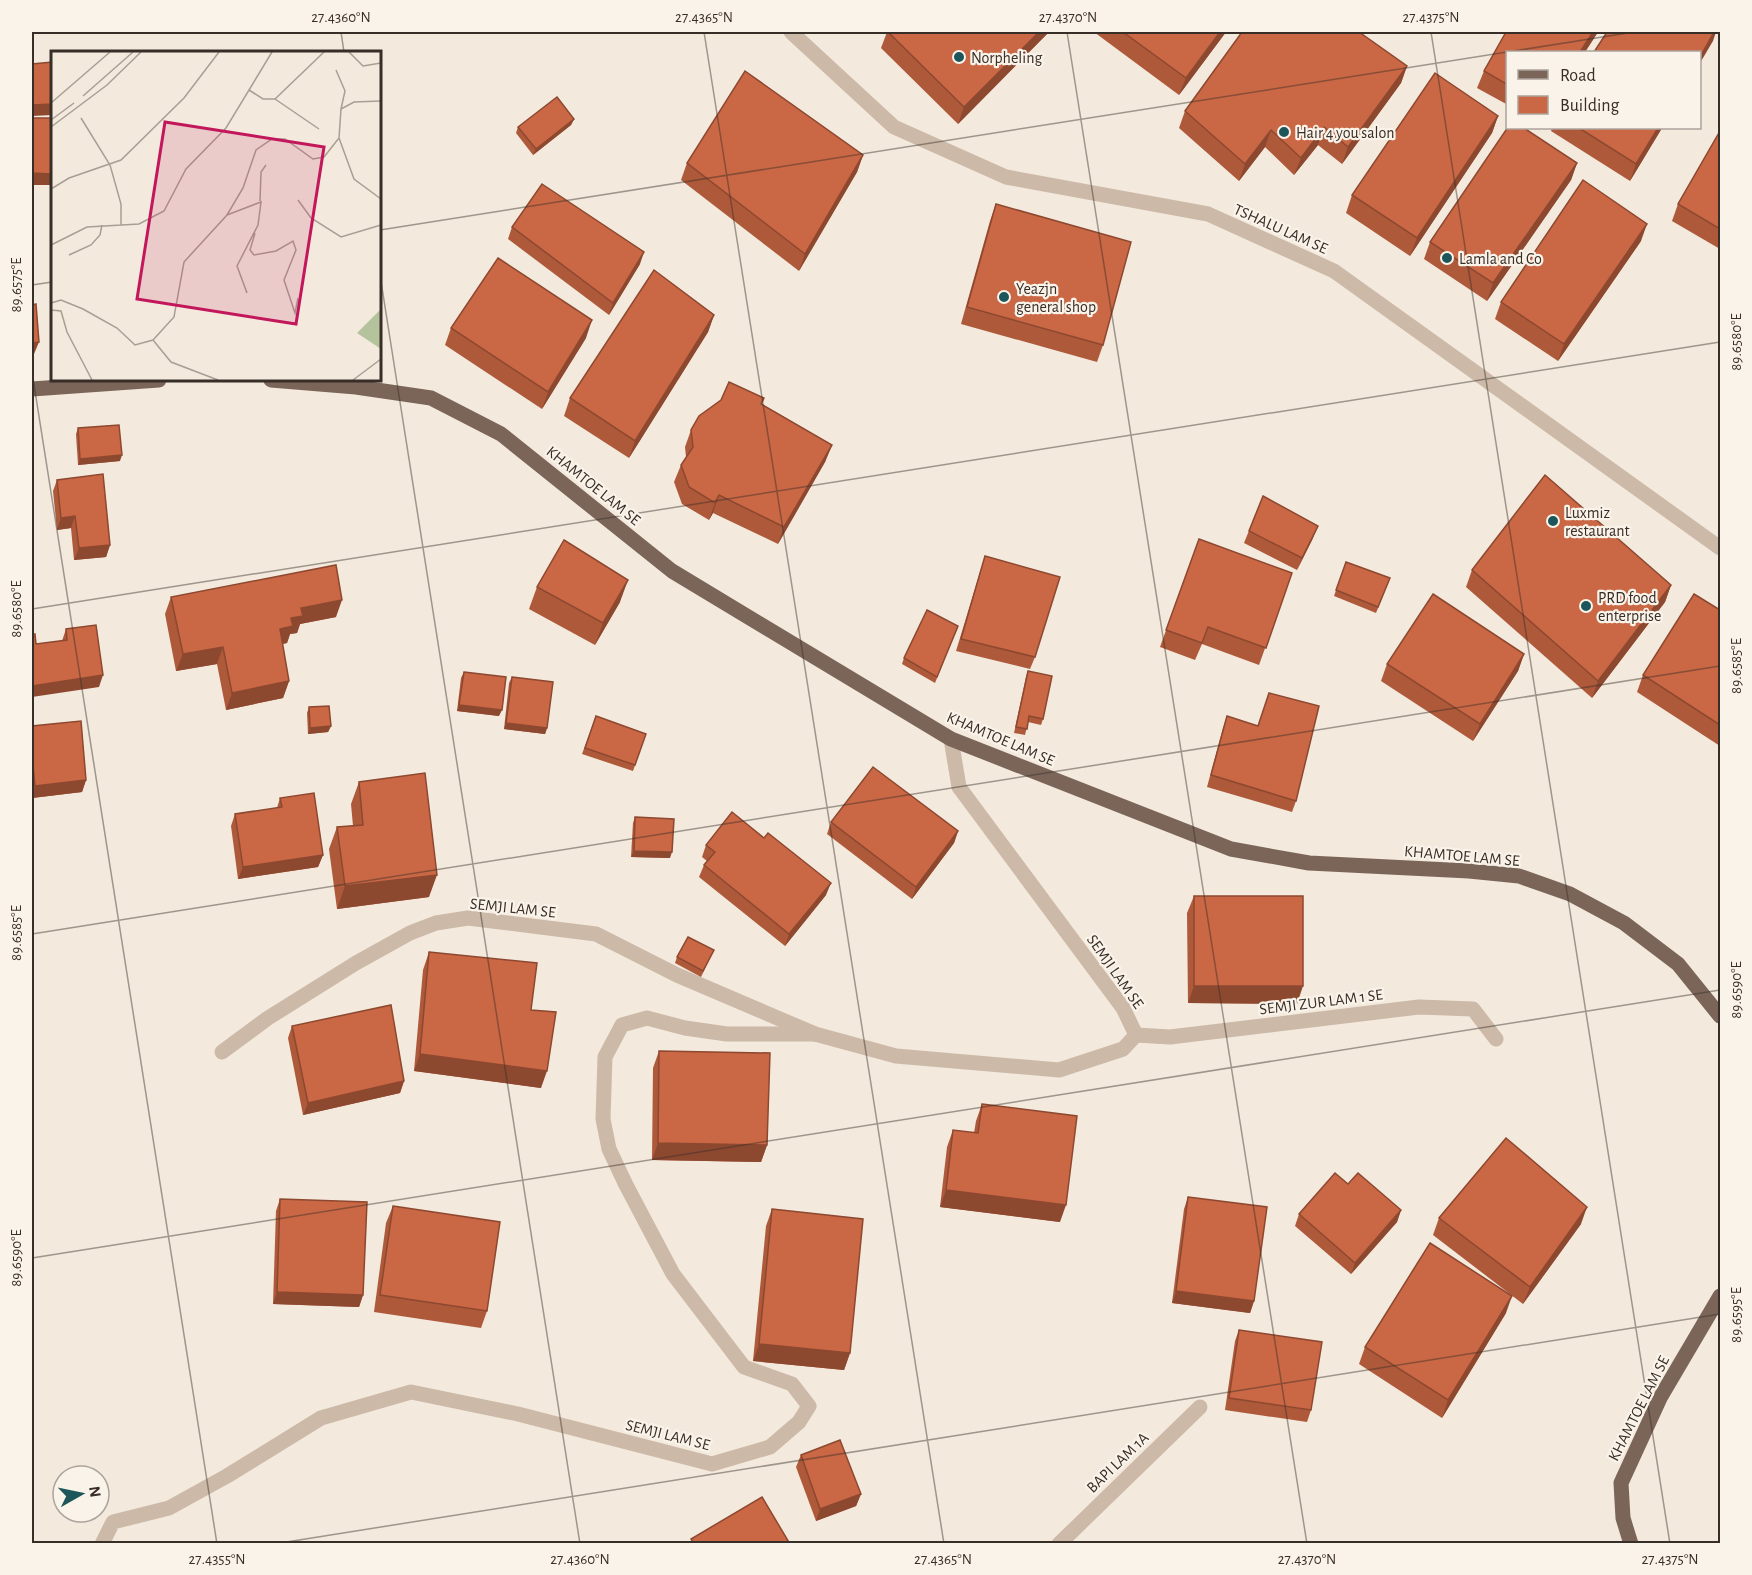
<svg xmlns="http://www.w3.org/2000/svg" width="1752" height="1575" font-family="'Alegreya Sans',sans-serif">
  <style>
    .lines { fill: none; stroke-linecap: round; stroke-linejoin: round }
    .minor { stroke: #ccb9a8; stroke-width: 15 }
    .major { stroke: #7b6559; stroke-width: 15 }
    .wall { fill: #ae593a }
    .shaded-wall { fill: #8d4830 }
    .building { fill: #ca6744; stroke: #8d4830; stroke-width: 1.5 }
    .ticks { fill: none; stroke: #382e28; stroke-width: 1.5; stroke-opacity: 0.45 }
    .poi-dot { fill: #1c565b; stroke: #faf3e9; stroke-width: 2 }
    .labels { text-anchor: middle; stroke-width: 4.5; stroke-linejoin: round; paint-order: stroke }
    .poi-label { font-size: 16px; fill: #382e28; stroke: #faf3e9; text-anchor: start }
    .street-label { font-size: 16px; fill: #382e28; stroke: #faf3e9 }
    .inset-road { fill: none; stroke: #a89e95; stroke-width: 1.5 }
    .view { fill: #c2185b; fill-opacity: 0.15; stroke: #c2185b; stroke-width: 3 }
    .inset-edge { fill: none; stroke: #382e28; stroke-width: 3 }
    .neatline { fill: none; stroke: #382e28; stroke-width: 2 }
    .ticks-label { font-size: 15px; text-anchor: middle; fill: #382e28 }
  </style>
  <rect width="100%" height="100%" fill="#f3e9dd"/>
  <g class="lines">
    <!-- minor -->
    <g class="minor">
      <polyline points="791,32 894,127 1006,177 1208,214 1334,271 1720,548"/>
      <polyline points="1136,1035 1170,1037 1419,1007 1473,1009 1496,1039"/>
      <polyline points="222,1052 268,1018 356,963 410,933 436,923 468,918 596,934 677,975 815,1034 896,1056 1059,1070 1123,1049 1136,1035 1123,1008 959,787 951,739"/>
      <polyline points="102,1544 113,1522 169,1508 227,1476 321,1418 411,1392 518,1414 712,1464 770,1447 799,1422 809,1406 792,1384 744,1367 673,1274 626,1185 609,1149 603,1119 605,1057 622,1025 647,1018 685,1028 727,1034 815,1034"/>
      <polyline points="1059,1544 1200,1407"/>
    </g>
    <!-- major -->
    <g class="major">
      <polyline points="271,380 356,387 431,398 501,434 672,571 951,739 1231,849 1309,863 1469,871 1519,876 1570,894 1624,923 1678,964 1720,1016"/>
      <polyline points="32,389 159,380"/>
      <polyline points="1631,1544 1623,1518 1621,1483 1660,1398 1720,1296"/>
    </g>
  </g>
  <!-- wall -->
  <g class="wall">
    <polygon points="887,32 1048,33 958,124 881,48"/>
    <polygon points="1094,32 1226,32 1179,95"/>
    <polygon points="1506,32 1598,32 1585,52 1508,52 1508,105 1477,88 1484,71"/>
    <polygon points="1407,66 1401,83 1342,164 1318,145 1294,175 1265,147 1239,181 1179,128 1185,111"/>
    <polygon points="1498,116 1492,133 1410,256 1346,213 1352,195"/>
    <polygon points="574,119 571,125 533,155 516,133 518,127"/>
    <polygon points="1552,128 1662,128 1630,181 1551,131"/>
    <polygon points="1720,131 1720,249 1672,221 1678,204"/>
    <polygon points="863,155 857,172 799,271 681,180 687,163"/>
    <polygon points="1577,163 1571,180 1487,301 1424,259 1430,242"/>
    <polygon points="996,204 1103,345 1097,362 961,324 990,221"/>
    <polygon points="512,227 640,264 609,315 508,239"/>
    <polygon points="1641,241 1558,361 1495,319 1501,302"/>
    <polygon points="714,315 708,332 629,458 564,416 570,398"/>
    <polygon points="451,328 586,338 542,409 445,345"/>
    <polygon points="764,398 762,404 832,445 825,462 778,544 713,513 709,520 682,504 674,482 681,465 686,457 685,447 691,430"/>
    <polygon points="78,428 120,461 78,465 76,434"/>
    <polygon points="57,480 110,545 106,557 74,560 71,528 57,530 53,491"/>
    <polygon points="1263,496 1313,538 1297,570 1244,543"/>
    <polygon points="1199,539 1292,573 1259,665 1202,644 1195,660 1160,647"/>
    <polygon points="985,556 1035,657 1030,669 956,651"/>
    <polygon points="1346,562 1390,578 1376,613 1334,596"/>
    <polygon points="1472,570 1671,585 1665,602 1592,698 1466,587"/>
    <polygon points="537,587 620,602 595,645 529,609"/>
    <polygon points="171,597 336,617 300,624 297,633 290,634 287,643 282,644 289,681 283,698 226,710 217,664 176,671 165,614"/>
    <polygon points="1720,610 1720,746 1637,692 1643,675"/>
    <polygon points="958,626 935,683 902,664 904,658"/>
    <polygon points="66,629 99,687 36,644 62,641"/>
    <polygon points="1524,654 1518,671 1473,741 1381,681 1387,664"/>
    <polygon points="1028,671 1043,719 1041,725 1028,722 1025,735 1014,733 1026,677"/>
    <polygon points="464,672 499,716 457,711 461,678"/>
    <polygon points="512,677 547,728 545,734 504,729 509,683"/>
    <polygon points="309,707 331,726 328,732 308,734 307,713"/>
    <polygon points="596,716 646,734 633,771 582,754"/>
    <polygon points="1227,716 1296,801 1292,812 1207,787 1223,728"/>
    <polygon points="32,726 86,780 82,792 32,798"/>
    <polygon points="359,782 429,897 337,909 329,849 337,827 353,826 351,804"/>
    <polygon points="280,798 323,855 318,867 238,879 231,826 235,814 277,808"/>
    <polygon points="635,817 670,858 631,857 633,823"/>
    <polygon points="831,822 958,831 954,843 912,899 827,834"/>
    <polygon points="764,838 826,895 785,946 699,877 704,865 707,861 702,857 706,845"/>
    <polygon points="1194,896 1297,1004 1188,1003 1187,913"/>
    <polygon points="714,950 701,977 675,963 677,957"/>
    <polygon points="429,952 531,1010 541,1088 414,1071 423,970"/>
    <polygon points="292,1026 404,1081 400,1093 303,1115 288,1038"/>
    <polygon points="659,1051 767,1145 761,1162 652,1160 653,1068"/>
    <polygon points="982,1104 1060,1222 940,1207 947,1147 953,1130 974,1133 976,1121"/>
    <polygon points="1348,1184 1401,1210 1397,1222 1351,1274 1295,1226 1299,1214"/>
    <polygon points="1188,1197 1254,1301 1250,1313 1172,1303 1184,1209"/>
    <polygon points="280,1199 363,1295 359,1307 273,1304 276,1211"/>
    <polygon points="393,1206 487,1311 481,1328 374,1312 386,1223"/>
    <polygon points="772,1209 850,1353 844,1370 753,1361 766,1226"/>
    <polygon points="1439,1218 1581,1224 1523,1304 1433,1235"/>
    <polygon points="1506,1313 1442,1418 1359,1364 1365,1347"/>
    <polygon points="1239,1330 1311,1410 1307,1422 1225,1410 1235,1341"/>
    <polygon points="801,1455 861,1494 856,1506 816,1521 796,1467"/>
  </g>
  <!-- shaded-wall -->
  <g class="shaded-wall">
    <polygon points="1039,32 1049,32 958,124 964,107"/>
    <polygon points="1220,32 1226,32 1179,95 1186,78"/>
    <polygon points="1593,32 1598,32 1585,52 1580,52"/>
    <polygon points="1714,32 1716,32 1713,41 1700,63 1700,57"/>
    <polygon points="1407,66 1401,83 1342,164 1348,147"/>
    <polygon points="52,104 52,115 32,116 32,105"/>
    <polygon points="1498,116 1492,133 1410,256 1417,238"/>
    <polygon points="574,119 571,125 533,155 536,149"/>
    <polygon points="1324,127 1318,145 1294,175 1301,158"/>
    <polygon points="1658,128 1662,128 1630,181 1636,164"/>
    <polygon points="1271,130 1265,147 1239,181 1245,164"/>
    <polygon points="863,155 857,172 799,271 805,254"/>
    <polygon points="1577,163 1571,180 1487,301 1493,283"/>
    <polygon points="32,173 52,174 52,185 32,185"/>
    <polygon points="1647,224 1641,241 1558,361 1564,344"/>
    <polygon points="644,252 640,264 609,315 613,303"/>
    <polygon points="714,315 708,332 629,458 635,441"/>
    <polygon points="592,320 586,338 542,409 548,392"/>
    <polygon points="39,342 34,354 32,354 32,343"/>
    <polygon points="832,445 825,462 778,544 784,527"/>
    <polygon points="122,455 120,461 78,465 80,459"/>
    <polygon points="719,495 713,513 709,520 715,503"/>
    <polygon points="75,516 71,528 57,530 61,518"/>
    <polygon points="1318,526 1313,538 1297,570 1302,558"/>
    <polygon points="110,545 106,557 74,560 79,548"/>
    <polygon points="628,580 620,602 595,645 603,623"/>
    <polygon points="1671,585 1665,602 1592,698 1598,681"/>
    <polygon points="342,600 336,617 300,624 297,633 290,634 287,643 273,646 280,629 301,608"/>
    <polygon points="223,647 217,664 176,671 183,654"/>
    <polygon points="1524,654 1518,671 1473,741 1480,724"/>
    <polygon points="103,675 99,687 32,697 32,686"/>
    <polygon points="289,681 283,698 226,710 232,693"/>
    <polygon points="459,705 502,710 499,716 457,711"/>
    <polygon points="506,723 547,728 545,734 504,729"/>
    <polygon points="331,726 328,732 308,734 310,728"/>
    <polygon points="86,780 82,792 32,798 35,786"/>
    <polygon points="958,831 954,843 912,899 916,887"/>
    <polygon points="634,851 672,852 670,858 631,857"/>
    <polygon points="323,855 318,867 238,879 243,867"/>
    <polygon points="437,875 429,897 337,909 345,886"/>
    <polygon points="831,883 826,895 785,946 789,934"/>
    <polygon points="1194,986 1303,986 1297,1004 1188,1003"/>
    <polygon points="420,1054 547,1071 541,1088 414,1071"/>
    <polygon points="404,1081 400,1093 303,1115 308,1103"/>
    <polygon points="658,1143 767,1145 761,1162 652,1160"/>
    <polygon points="946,1190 1066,1205 1060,1222 940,1207"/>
    <polygon points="1587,1207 1581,1224 1523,1304 1530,1287"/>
    <polygon points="1401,1210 1397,1222 1351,1274 1355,1263"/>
    <polygon points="1176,1291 1254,1301 1250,1313 1172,1303"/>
    <polygon points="277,1292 363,1295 359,1307 273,1304"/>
    <polygon points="1512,1296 1506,1313 1442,1418 1448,1400"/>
    <polygon points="759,1344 850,1353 844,1370 753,1361"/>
    <polygon points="861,1494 856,1506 816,1521 820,1509"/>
  </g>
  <!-- building -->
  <g class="building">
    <polygon points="888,32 1039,32 964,107"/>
    <polygon points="1123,32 1220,32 1186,78"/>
    <polygon points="1242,32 1359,32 1407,66 1348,147 1324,127 1301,158 1271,130 1245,164 1185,111"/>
    <polygon points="1506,32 1593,32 1580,52 1508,52 1508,85 1484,71"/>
    <polygon points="1607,32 1714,32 1700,57 1700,52 1594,52"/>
    <polygon points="52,62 52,104 32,105 32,64"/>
    <polygon points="745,71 863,155 805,254 687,163"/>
    <polygon points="1435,73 1498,116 1417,238 1352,195"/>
    <polygon points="557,97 574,119 536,149 518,127"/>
    <polygon points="32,118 52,118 52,174 32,173"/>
    <polygon points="1508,127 1524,128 1577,163 1493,283 1430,242"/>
    <polygon points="1579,128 1658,128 1636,164"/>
    <polygon points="1720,131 1720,229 1678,204"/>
    <polygon points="1583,180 1647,224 1564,344 1501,302"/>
    <polygon points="542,184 644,252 613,303 512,227"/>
    <polygon points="996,204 1131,242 1103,345 967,307"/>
    <polygon points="498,258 592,320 548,392 451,328"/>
    <polygon points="654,270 714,315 635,441 570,398"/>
    <polygon points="36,304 39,342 32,343 32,305"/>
    <polygon points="729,382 764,398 761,404 832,445 784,527 719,495 715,503 689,487 681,465 693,447 691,430 699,416 721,400"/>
    <polygon points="119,425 122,455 80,459 78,428"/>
    <polygon points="103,474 110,545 79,548 75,516 61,518 57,480"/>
    <polygon points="1545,475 1671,585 1598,681 1472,570"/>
    <polygon points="1263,496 1318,526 1302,558 1249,531"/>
    <polygon points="1199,539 1292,573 1266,648 1208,627 1202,643 1166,630"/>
    <polygon points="564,540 628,580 603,623 537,587"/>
    <polygon points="985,556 1060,577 1035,657 961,639"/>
    <polygon points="1346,562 1390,578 1378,607 1336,590"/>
    <polygon points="336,565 342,600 301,608 303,616 291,618 293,626 280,629 289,681 232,693 223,647 183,654 171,597"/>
    <polygon points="1433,594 1524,654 1480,724 1387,664"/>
    <polygon points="1694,594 1720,610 1720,725 1643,675"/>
    <polygon points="927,610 958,626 937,677 904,658"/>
    <polygon points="96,625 103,675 32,686 32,634 35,634 36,644 67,640 66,629"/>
    <polygon points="1028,671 1052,676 1043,719 1029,716 1027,729 1016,727"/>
    <polygon points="464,672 506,677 502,710 459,705"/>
    <polygon points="512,677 553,682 547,728 506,723"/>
    <polygon points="1269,693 1319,706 1296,801 1211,775 1227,716 1258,726"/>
    <polygon points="329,706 331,726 310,728 309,707"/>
    <polygon points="596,716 646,734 635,765 585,748"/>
    <polygon points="81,721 86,780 35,786 32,755 32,726"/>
    <polygon points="873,767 958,831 916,887 831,822"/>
    <polygon points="425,773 437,875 345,886 337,827 363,825 359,782"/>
    <polygon points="314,793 323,855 243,867 235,814 282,807 280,798"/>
    <polygon points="732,812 764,838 768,833 831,883 789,934 704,865 715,852 706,845"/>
    <polygon points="635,817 674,819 672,852 634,851"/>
    <rect x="1194" y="896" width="109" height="90"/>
    <polygon points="688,937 714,950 703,971 677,957"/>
    <polygon points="429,952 537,963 531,1010 556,1012 547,1071 420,1054"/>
    <polygon points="391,1005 404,1081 308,1103 292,1026"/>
    <polygon points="659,1051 770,1053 767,1145 658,1143"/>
    <polygon points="982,1104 1077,1116 1066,1205 946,1190 953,1130 978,1133"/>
    <polygon points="1506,1138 1587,1207 1530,1287 1439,1218"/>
    <polygon points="1335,1173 1348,1184 1358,1173 1401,1210 1355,1263 1299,1214"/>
    <polygon points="1188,1197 1267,1207 1254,1301 1176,1291"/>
    <polygon points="280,1199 367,1202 363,1295 277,1292"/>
    <polygon points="393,1206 500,1222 487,1311 380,1295"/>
    <polygon points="772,1209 863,1219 850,1353 759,1344"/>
    <polygon points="1430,1243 1512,1296 1448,1400 1365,1347"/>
    <polygon points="1239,1330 1322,1342 1311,1410 1229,1398"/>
    <polygon points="840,1440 861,1494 820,1509 801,1455"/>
    <polygon points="762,1497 790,1544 694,1544 691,1539"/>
  </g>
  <!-- ticks -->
  <path class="ticks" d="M341,32L344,52M704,32L944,1544M1067,32L1307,1544M1431,32L1670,1544M380,230L1634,32M380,275L580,1544M32,285L52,282M32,372L217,1544M32,609L1720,342M32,934L1720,666M32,1258L1720,990M274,1544L1720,1314"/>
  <!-- markers -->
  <g class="poi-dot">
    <circle cx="959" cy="57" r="6"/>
    <circle cx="1284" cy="132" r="6"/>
    <circle cx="1447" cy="258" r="6"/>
    <circle cx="1004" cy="297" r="6"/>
    <circle cx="1553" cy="521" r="6"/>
    <circle cx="1586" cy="606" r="6"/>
  </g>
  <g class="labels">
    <!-- poi labels -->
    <g class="poi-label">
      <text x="971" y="63">Norpheling</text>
      <text x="1296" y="138">Hair 4 you salon</text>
      <text x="1459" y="264">Lamla and Co</text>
      <text x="1016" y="294">Yeazjn<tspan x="1016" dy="18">general shop</tspan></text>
      <text x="1565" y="518">Luxmiz<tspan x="1565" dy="18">restaurant</tspan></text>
      <text x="1598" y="603">PRD food<tspan x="1598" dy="18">enterprise</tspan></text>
    </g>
    <!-- street labels -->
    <g class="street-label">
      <text transform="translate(1281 228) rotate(24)" y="6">TSHALU LAM SE</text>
      <text transform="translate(594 485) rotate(39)" y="6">KHAMTOE LAM SE</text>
      <text transform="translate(1001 738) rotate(23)" y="6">KHAMTOE LAM SE</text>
      <text transform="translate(1462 855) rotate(5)" y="6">KHAMTOE LAM SE</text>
      <text transform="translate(513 907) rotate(6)" y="6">SEMJI LAM SE</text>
      <text transform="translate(1116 971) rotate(55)" y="6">SEMJI LAM SE</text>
      <text transform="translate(1321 1001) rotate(-7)" y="6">SEMJI ZUR LAM 1 SE</text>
      <text transform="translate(1638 1408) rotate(-63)" y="6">KHAMTOE LAM SE</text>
      <text transform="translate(668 1434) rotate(14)" y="6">SEMJI LAM SE</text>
      <text transform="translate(1117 1462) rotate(-44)" y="6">BAPI LAM 1A</text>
    </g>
  </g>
  <!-- overview -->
  <g transform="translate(51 51)">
    <rect width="330" height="330" fill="#f3e9dd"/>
    <path d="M330,258V298L306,282Z" fill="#b5c39c"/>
    <path class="inset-road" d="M298,1L312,15L330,12M285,19L294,40L290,58M198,39L212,48H224L273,1M32,45L82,1M224,48L268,78M0,52L59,1M30,67L59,114L70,153V174M0,69L23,52M0,76L56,34L90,1M288,87L303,128L330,148M0,138L18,127L70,109L133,47L168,1M247,149L260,167L290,186L330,174M209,150L210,121L215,114M176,164L210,151L207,174L186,215L196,242M204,182L199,199L203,204L225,200L242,190L245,199L233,229L244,262L247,247M0,194L36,176L88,173L113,160L135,118L175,77L221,1M18,204L40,194L49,184L51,174M0,252L10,249L32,258L66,277L84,294L102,289L123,266L133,211L176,164L192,137L205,99L221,88H234L262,108L273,106L288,87L290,58L303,51L330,50M0,259L10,260L16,281L41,329M102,289L120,311L167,329M302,329L330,308"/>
    <path class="view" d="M114,71L273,96L245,273L86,248Z"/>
    <rect width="330" height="330" class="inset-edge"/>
  </g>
  <!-- border -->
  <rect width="1752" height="1575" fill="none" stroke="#faf3e9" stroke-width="66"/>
  <!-- legend -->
  <rect x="1506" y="51" width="195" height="78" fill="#faf3e9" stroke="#aca49c" stroke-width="1.5"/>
  <rect x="1518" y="70" width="30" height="9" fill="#7b6559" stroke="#aca49c" stroke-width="1.5"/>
  <text x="1560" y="81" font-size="18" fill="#382e28">Road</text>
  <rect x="1518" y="96" width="30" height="18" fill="#ca6744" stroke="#aca49c" stroke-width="1.5"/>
  <text x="1560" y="111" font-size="18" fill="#382e28">Building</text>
  <!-- north arrow -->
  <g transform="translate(81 1494) rotate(81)"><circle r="28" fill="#faf3e9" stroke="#aca49c" stroke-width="1.5"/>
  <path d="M0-4.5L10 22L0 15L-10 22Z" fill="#1c565b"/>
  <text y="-9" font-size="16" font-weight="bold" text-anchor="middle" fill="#382e28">N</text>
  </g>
  <rect x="33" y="33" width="1686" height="1509" class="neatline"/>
  <g class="ticks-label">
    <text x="341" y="22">27.4360°N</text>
    <text x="704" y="22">27.4365°N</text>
    <text x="1068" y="22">27.4370°N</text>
    <text x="1431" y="22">27.4375°N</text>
    <text transform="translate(16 285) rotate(-90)" y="5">89.6575°E</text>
    <text transform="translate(1736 342) rotate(-90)" y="5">89.6580°E</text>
    <text transform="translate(16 609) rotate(-90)" y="5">89.6580°E</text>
    <text transform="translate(1736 666) rotate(-90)" y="5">89.6585°E</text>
    <text transform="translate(16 933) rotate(-90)" y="5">89.6585°E</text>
    <text transform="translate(1736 990) rotate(-90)" y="5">89.6590°E</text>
    <text transform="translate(16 1258) rotate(-90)" y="5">89.6590°E</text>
    <text transform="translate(1736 1315) rotate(-90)" y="5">89.6595°E</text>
    <text x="217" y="1564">27.4355°N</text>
    <text x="580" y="1564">27.4360°N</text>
    <text x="943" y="1564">27.4365°N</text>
    <text x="1307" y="1564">27.4370°N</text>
    <text x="1670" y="1564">27.4375°N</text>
  </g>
</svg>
